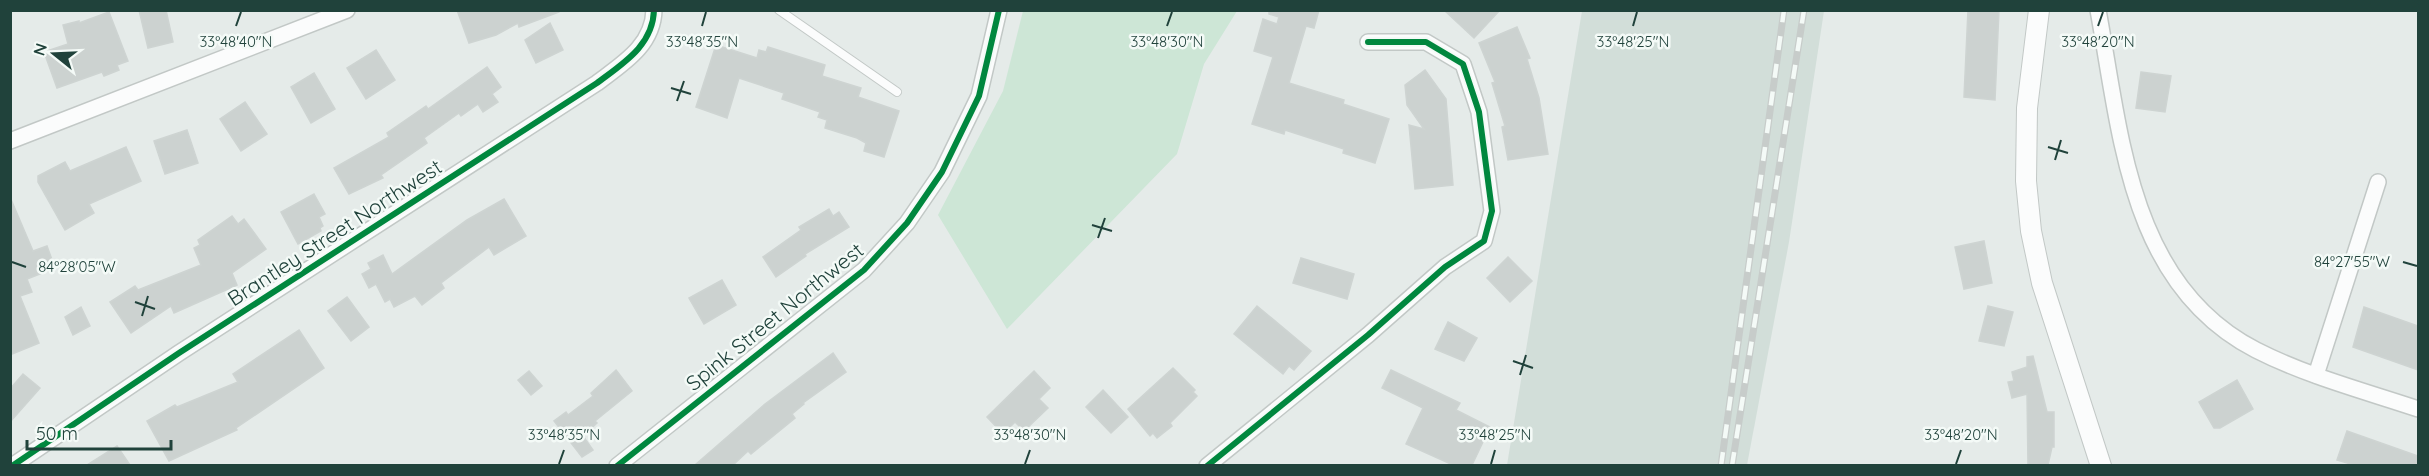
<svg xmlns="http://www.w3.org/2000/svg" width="2429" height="476" font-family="Quicksand,sans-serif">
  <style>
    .built { fill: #d2ded9 }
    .green { fill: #cde6d6 }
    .building { fill: #ccd2d0; stroke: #ced4d2; stroke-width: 1.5 }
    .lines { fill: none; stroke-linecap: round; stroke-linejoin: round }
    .service-casing { stroke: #c2c8c6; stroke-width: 10 }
    .minor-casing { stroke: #c2c8c6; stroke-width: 18 }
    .tertiary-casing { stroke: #c2c8c6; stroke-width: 22 }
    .service { stroke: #fbfcfc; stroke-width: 8 }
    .minor { stroke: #fbfcfc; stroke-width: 15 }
    .tertiary { stroke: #fbfcfc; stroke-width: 20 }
    .rail-casing { stroke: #c7ccca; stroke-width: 7 }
    .rail { stroke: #f4faf7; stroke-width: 4.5; stroke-dasharray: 14; stroke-linecap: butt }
    .cycleway-casing { stroke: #f4faf7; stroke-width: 10 }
    .cycleway { stroke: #00873e; stroke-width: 6 }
    .ticks { fill: none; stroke: #20423b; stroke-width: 2 }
    .labels { text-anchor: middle; stroke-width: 5; stroke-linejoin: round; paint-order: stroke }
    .street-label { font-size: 21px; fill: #20423b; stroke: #f4faf7 }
    .ticks-label { font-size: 15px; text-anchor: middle; fill: #20423b; stroke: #f4faf7; stroke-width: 5; stroke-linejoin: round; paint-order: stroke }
  </style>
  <rect width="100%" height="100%" fill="#e5ebe9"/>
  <!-- built -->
  <polygon class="built" points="1582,11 1824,11 1789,242 1747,465 1507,465"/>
  <!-- green -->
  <polygon class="green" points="1023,11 1237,11 1204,64 1177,154 1007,329 938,215 1003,91"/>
  <!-- building -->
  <g class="building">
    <polygon points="139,10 166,10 173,42 148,48"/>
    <polygon points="457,10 559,10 559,12 519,27 518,23 496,35 469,43"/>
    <polygon points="1269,10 1319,10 1314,28 1306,26 1289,83 1344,100 1343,104 1389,119 1375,163 1343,153 1344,149 1285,130 1284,134 1252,124 1273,57 1254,51 1263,19 1277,24 1279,17 1269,14"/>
    <polygon points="1444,10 1500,10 1474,38"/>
    <polygon points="1968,10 1999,10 1995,100 1964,97"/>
    <polygon points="109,12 128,61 117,65 119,70 104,76 102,72 57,88 44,52 68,44 63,25 79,21 79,23"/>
    <polygon points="550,23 563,50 536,63 525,40"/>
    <polygon points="1517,27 1530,58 1527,59 1539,98 1548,154 1508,160 1502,127 1505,126 1492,83 1495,82 1479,43"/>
    <polygon points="716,45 757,58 759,50 766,52 768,47 825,65 822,76 861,88 858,97 899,111 884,157 864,151 866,143 857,138 825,128 827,120 818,117 820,112 782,99 784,93 739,78 727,118 696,107"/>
    <polygon points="376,50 395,80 366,99 347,68"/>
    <polygon points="487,67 501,87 492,94 498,102 483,112 478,104 461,116 459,113 424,138 427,143 381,175 383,178 349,194 334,168 389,137 387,133 426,106 428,109"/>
    <polygon points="1425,70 1446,99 1453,185 1415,189 1409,125 1424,129 1407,105 1405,85"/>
    <polygon points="2141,72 2171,76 2165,112 2136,108"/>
    <polygon points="314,73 335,109 311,123 291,87"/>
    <polygon points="245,102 267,134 241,151 220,119"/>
    <polygon points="187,130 198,163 165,174 154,141"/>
    <polygon points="126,147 141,181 89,204 94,213 65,230 38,182 38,176 65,162 70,171"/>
    <polygon points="314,194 325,214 319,217 323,226 320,228 321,231 298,244 281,212"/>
    <polygon points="10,197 33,251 47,246 55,268 27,279 32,292 20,296 39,343 10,355"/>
    <polygon points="504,199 526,236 494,255 489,247 441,283 444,288 422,305 415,296 394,307 390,299 385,302 376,284 369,288 362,274 371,269 368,263 383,255 392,274 467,220"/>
    <polygon points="829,209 833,216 839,212 849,227 805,254 806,256 776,277 763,257 801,230 799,227"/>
    <polygon points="232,216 238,224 244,219 266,249 232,273 237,285 174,313 171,306 131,333 110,302 135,286 138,290 201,265 194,248 200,245 198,240"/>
    <polygon points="1984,241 1992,283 1964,289 1955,247"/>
    <polygon points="1508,257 1532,281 1510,302 1487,278"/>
    <polygon points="1301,258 1354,274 1347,299 1293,283"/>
    <polygon points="722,280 736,305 704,324 689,298"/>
    <polygon points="347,297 369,327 351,341 328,311"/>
    <polygon points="1257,306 1311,351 1294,370 1289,366 1283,374 1234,334"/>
    <polygon points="1988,306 2013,312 2004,346 1979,341"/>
    <polygon points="81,307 90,326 73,335 65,317"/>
    <polygon points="2364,307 2418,326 2418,370 2353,347"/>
    <polygon points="1448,322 1477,338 1464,361 1435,349"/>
    <polygon points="299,330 324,368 236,428 237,430 169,461 147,421 175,405 177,407 238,382 233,374"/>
    <polygon points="833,353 846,372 803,403 804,404 792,414 795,418 751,454 748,451 733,465 695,465 765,404"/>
    <polygon points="2033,356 2047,412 2054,412 2054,447 2052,447 2048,465 2028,465 2027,394 2012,398 2008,382 2014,381 2012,372 2027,367 2027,357"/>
    <polygon points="1173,368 1195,390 1193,392 1197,396 1170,423 1172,426 1157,438 1153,433 1150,436 1128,409"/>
    <polygon points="616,370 632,391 595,421 597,423 583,436 593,450 582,457 554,421 566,412 568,415 593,396 591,393"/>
    <polygon points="1391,370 1460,403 1456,410 1490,427 1472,465 1453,465 1406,444 1423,408 1382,388"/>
    <polygon points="529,371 542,386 531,395 518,380"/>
    <polygon points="1034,371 1050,388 1039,399 1048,408 1024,431 1015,422 1003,434 987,417"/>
    <polygon points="23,374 40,388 10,422 10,389"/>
    <polygon points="2237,380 2253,409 2220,428 2214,428 2199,402"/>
    <polygon points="1103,390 1128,417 1111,433 1086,407"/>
    <polygon points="2347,431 2418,456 2418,465 2354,465 2337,460"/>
    <polygon points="117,446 130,465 87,465"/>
  </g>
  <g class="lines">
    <defs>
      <polyline id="service" points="779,10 897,92"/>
      <g id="minor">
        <path d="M2098,10C2121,134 2129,285 2256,350C2307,376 2364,391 2418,409"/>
        <polyline points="10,141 347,10"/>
        <polyline points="2316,375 2378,182"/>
        <path d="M12,466L179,353L597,83C622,64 653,46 654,10"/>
        <polyline points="617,466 864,270 907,223 942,172 979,96 999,10"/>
        <polyline points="1207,466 1368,335 1445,267 1484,241 1492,211 1479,112 1463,64 1426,42 1368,42"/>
      </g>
      <polyline id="tertiary" points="2039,10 2027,108 2026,181 2031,231 2042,283 2101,466"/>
    </defs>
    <!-- service casing -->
    <use href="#service" class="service-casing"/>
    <!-- minor casing -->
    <use href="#minor" class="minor-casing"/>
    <!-- tertiary casing -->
    <use href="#tertiary" class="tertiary-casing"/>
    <!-- service -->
    <use href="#service" class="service"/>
    <!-- minor -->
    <use href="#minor" class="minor"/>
    <!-- tertiary -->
    <use href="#tertiary" class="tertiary"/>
    <defs>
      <g id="rail">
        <polyline points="1721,466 1784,10"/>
        <polyline points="1732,466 1804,10"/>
      </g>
    </defs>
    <!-- rail casing -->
    <use href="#rail" class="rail-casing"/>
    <!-- rail -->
    <use href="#rail" class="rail"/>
    <defs>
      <g id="cycleway">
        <path d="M12,466L179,353L597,83C622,64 653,46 654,10"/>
        <polyline points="617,466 864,270 907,223 942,172 979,96 999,10"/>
        <polyline points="1207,466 1368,335 1445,267 1484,241 1492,211 1479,112 1463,64 1426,42 1368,42"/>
      </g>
    </defs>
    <!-- cycleway casing -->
    <use href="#cycleway" class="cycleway-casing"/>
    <!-- cycleway -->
    <use href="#cycleway" class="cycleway"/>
  </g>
  <!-- ticks -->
  <path class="ticks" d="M236,26L241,12M702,26L706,12M1167,26L1172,12M1633,26L1637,12M2098,26L2103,12M671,88L691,94M677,101L684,81M2048,147L2068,153M2055,160L2061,140M1092,225L1112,231M1098,238L1105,218M12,262L26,267M2403,262L2417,266M135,302L155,309M142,316L148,296M1513,361L1533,368M1520,375L1526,355M559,464L564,450M1025,464L1030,450M1491,464L1495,450M1956,464L1961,450"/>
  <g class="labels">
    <!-- street labels -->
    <g class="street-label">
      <text transform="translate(335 233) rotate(-33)" y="7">Brantley Street Northwest</text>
      <text transform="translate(775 317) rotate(-39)" y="7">Spink Street Northwest</text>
    </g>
  </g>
  <g class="ticks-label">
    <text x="236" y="47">33°48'40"N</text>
    <text x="702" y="47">33°48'35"N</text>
    <text x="1167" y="47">33°48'30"N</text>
    <text x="1633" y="47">33°48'25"N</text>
    <text x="2098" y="47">33°48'20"N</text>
    <text x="2352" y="267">84°27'55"W</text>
    <text x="77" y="272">84°28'05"W</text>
    <text x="564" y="440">33°48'35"N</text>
    <text x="1030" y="440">33°48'30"N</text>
    <text x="1495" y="440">33°48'25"N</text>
    <text x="1961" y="440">33°48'20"N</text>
  </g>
  <!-- border -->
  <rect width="2429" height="476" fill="none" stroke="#20423b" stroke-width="24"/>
  <!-- north arrow -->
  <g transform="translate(54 54) rotate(288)" stroke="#f4faf7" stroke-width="4.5" paint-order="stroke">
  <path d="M0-4.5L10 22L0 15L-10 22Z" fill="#20423b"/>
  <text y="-9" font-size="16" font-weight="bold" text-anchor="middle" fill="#20423b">N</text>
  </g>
  <!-- scale -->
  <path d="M27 440v9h144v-9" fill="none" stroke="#20423b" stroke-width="3"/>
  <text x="36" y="440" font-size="18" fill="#20423b" stroke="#f4faf7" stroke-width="4.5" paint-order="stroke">50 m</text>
</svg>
